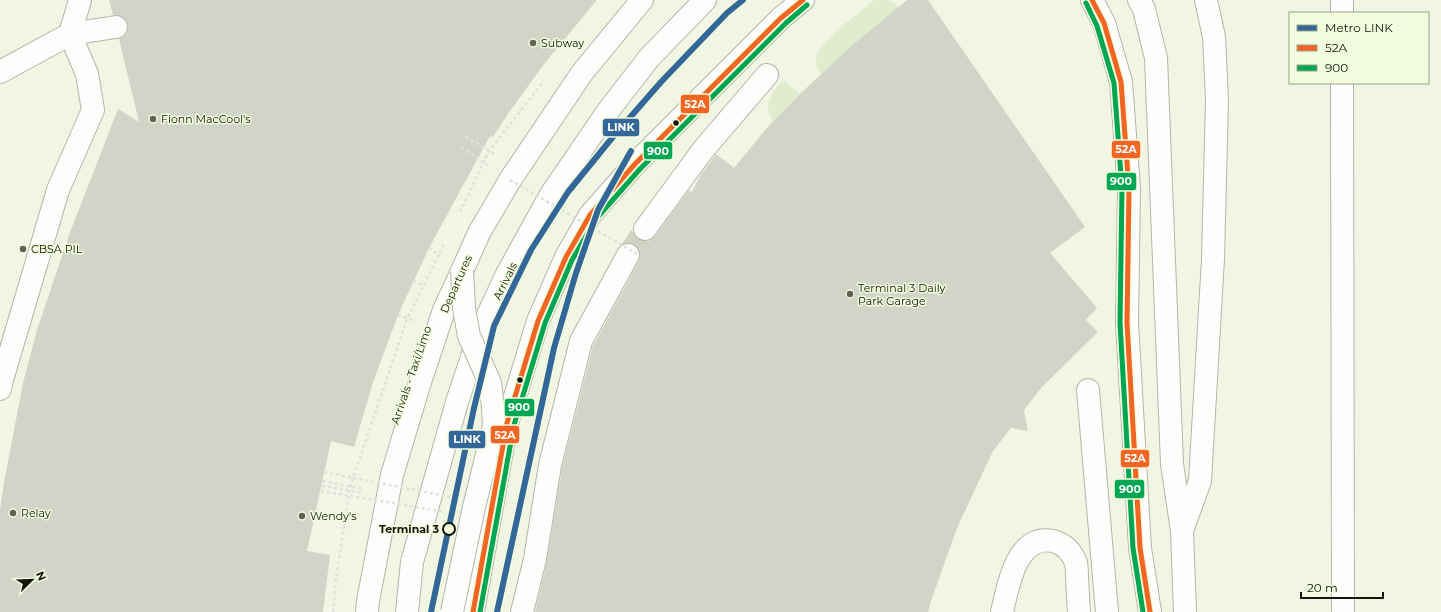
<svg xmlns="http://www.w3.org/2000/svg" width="1441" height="612" font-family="Montserrat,sans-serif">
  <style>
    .grass { fill: #e2ebcd }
    .building { fill: #d1d5c7 }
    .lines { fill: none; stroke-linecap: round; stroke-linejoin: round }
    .minor-tunnel { stroke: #cfd3c3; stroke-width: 22; stroke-dasharray: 22 11; stroke-linecap: butt }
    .minor-casing { stroke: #b2b6aa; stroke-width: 24 }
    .path { stroke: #dfe1dc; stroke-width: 2.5; stroke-dasharray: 3 3; stroke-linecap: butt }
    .minor { stroke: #fdfefb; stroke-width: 22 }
    .minor-bridge-casing { stroke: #b2b6aa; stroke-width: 24; stroke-linecap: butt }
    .path-bridge { stroke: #dfe1dc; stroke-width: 2.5; stroke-dasharray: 3 3; stroke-linecap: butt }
    .minor-bridge { stroke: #fdfefb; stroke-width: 22 }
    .bus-1-casing { stroke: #f3fcdd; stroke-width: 8 }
    .bus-2-casing { stroke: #f3fcdd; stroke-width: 8 }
    .bus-1 { stroke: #f26522; stroke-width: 5 }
    .bus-2 { stroke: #00a651; stroke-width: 5 }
    .metro-1-casing { stroke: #f3fcdd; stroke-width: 9 }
    .metro-1 { stroke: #369; stroke-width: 6 }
    .poi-dot { fill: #606357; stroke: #f3fcdd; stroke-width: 1.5 }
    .bus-dot { fill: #13150b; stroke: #f3fcdd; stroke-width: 1.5 }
    .stop-dot { fill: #f3fcdd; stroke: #13150b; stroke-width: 2 }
    .labels { text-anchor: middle; stroke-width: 3; stroke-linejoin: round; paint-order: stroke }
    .poi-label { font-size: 11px; fill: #13150b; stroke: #f3fcdd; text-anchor: start }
    .street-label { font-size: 11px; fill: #13150b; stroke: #f3fcdd }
    .stop-label { font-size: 11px; font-weight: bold; fill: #13150b; stroke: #f3fcdd; text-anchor: end }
    .line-badge { stroke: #f3fcdd; stroke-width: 1.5 }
    .badge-label { font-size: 11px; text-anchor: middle; font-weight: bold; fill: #fff }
  </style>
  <rect width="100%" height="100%" fill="#f0f5e4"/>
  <!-- grass -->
  <g class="grass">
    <path d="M874,0H889L899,7L850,47L821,74C815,67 814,59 819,51C826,37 861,11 874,0Z"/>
    <path d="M784,81L800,94L773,122C771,118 769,114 768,109C767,100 776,85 784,81Z"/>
  </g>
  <!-- building -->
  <g class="building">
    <polygon points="109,0 597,0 544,64 508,114 493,137 490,136 429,248 398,315 373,382 354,447 331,441 307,551 330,555 323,612 0,612 0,511 3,488 23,383 37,330 69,235 118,109 139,122 119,39 124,36 127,32 128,25 125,19 121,16 113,15"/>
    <polygon points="907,0 928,0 1085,227 1050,253 1097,308 1086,320 1098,332 1042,387 1024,410 1028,431 1011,428 993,451 957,528 931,601 928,612 535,612 547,561 562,468 593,346 639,261 640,253 649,241 655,236 689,190 692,192 700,176 716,154 734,168 765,130 800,94 850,47"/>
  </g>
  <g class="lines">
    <!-- minor-tunnel -->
    <polyline class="minor-tunnel" points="628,255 645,229"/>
    <defs>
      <g id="minor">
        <polyline points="1092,0 1104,23 1121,82 1129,189 1127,323 1140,548 1150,612"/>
        <polyline points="1139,0 1144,9 1156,58 1172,464 1182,531 1185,612"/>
        <polyline points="1342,0 1342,13"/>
        <polyline points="0,72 70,34 80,0"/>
        <polyline points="1342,83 1343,612"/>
        <polyline points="645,229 703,150 767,75"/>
        <polyline points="0,389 2,380 58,190 93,110 87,74 70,34 116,27"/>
        <polyline points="1088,390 1107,612"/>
        <polyline points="1183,528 1200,481 1213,259 1217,99 1214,37 1206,0"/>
        <polyline points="367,612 368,601 392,475 419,385 444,310 462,271 479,233 510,180 582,73 642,0"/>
        <polyline points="407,612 412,562 457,402 481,330 507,274 550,196 608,111 649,58 705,0"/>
        <polyline points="473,612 507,423 538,321 566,257 590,215 635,164 781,18 803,0"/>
        <polyline points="522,612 535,559 550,465 581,341 628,255"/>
        <path d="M1002,612C1008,586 1016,534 1053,541C1064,544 1072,552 1076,563C1077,568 1077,573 1077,578C1078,590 1078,601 1079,612"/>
      </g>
    </defs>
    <!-- minor casing -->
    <use href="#minor" class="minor-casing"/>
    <!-- path -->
    <g class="path">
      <polyline points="466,137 496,155"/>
      <polyline points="461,147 490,167"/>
      <polyline points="460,212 489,151 544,81"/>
      <polyline points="429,248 440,255"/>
      <polyline points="413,281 424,286"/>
      <polyline points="398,315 414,321"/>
      <polyline points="323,481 363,489"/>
      <polyline points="322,486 363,493"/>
      <polyline points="333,612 336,578 350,487 407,319 445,242"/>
    </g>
    <!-- minor -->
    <use href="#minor" class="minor"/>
    <defs>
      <polyline id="minor-bridge" points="452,612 474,507 494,426 493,407 490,383 469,336 464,308 462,271"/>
    </defs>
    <!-- minor-bridge casing -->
    <use href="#minor-bridge" class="minor-bridge-casing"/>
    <!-- path-bridge -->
    <g class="path-bridge">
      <polyline points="510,180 639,255"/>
      <polyline points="324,472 450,497"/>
      <polyline points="321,491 446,512"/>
    </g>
    <!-- minor-bridge -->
    <use href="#minor-bridge" class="minor-bridge"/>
    <defs>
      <g id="bus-1">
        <polyline points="1092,0 1104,23 1121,82 1129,189 1127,323 1140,548 1150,612"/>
        <polyline points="473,612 507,423 538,321 566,257 590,215 635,164 781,18 803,0"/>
      </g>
      <g id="bus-2">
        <polyline points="1086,3 1097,26 1114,83 1122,189 1120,323 1133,548 1143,612"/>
        <polyline points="480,612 514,425 545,323 572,260 596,219 640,169 786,23 807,5"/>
      </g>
    </defs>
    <!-- bus-1 casing -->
    <use href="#bus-1" class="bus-1-casing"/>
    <!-- bus-2 casing -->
    <use href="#bus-2" class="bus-2-casing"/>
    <!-- bus-1 -->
    <use href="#bus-1" class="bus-1"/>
    <!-- bus-2 -->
    <use href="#bus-2" class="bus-2"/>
    <defs>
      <g id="metro-1">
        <polyline points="431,612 474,408 494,326 531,250 568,192 612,138 661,82 727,13 743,0"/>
        <polyline points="497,612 554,348 576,273 598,210 631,151"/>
      </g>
    </defs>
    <!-- metro-1 casing -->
    <use href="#metro-1" class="metro-1-casing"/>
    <!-- metro-1 -->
    <use href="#metro-1" class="metro-1"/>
  </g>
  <!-- markers -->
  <g class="poi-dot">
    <circle cx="533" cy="43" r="4"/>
    <circle cx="153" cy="119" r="4"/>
    <circle cx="23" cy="249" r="4"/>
    <circle cx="850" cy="294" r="4"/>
    <circle cx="13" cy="513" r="4"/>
    <circle cx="302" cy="516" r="4"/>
  </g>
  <g class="bus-dot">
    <circle cx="676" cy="123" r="3.5"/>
    <circle cx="520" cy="380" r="3.5"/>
  </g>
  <circle class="stop-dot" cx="449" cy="529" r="6"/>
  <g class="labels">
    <!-- poi labels -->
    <g class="poi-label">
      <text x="541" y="47">Subway</text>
      <text x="161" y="123">Fionn MacCool's</text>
      <text x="31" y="253">CBSA PIL</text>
      <text x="858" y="292">Terminal 3 Daily<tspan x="858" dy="13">Park Garage</tspan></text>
      <text x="21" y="517">Relay</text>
      <text x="310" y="520">Wendy's</text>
    </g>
    <!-- street labels -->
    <g class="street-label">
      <text transform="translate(505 281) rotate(-64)" y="4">Arrivals</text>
      <text transform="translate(456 284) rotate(-66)" y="4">Departures</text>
      <text transform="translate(411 375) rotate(-71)" y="4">Arrivals - Taxi/Limo</text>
    </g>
    <!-- stop labels -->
    <g class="stop-label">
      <text x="439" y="533">Terminal 3</text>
    </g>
  </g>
  <g class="line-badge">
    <rect x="680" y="94" width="30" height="20" rx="4" fill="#f26522"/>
    <rect x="602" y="118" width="38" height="19" rx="4" fill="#369"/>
    <rect x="1111" y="140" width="30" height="19" rx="4" fill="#f26522"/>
    <rect x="643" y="141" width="30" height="19" rx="4" fill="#00a651"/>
    <rect x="1106" y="172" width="31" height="19" rx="4" fill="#00a651"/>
    <rect x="504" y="398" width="31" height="19" rx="4" fill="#00a651"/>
    <rect x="490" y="425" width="30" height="19" rx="4" fill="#f26522"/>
    <rect x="448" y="430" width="38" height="19" rx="4" fill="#369"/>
    <rect x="1120" y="449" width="30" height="19" rx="4" fill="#f26522"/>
    <rect x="1114" y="479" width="31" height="20" rx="4" fill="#00a651"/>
  </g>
  <g class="badge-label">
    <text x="695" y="108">52A</text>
    <text x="621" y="131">LINK</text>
    <text x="1126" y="153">52A</text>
    <text x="658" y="155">900</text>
    <text x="1121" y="185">900</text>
    <text x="519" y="411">900</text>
    <text x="505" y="439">52A</text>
    <text x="467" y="443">LINK</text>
    <text x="1135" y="462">52A</text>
    <text x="1130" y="493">900</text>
  </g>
  <!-- legend -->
  <rect x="1289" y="12" width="140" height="72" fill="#f3fcdd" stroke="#99a089"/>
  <rect x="1297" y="25" width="20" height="6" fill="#336699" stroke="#99a089"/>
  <text x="1325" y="32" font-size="12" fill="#13150b">Metro LINK</text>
  <rect x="1297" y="45" width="20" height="6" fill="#f26522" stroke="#99a089"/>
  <text x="1325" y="52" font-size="12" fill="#13150b">52A</text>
  <rect x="1297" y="65" width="20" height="6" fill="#00a651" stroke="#99a089"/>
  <text x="1325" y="72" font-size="12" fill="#13150b">900</text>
  <!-- north arrow -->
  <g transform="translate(32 580) rotate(67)" stroke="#f3fcdd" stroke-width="3" paint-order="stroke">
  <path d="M0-3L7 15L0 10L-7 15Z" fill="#13150b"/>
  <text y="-6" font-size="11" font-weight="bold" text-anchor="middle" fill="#13150b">N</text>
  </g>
  <!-- scale -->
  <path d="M1301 592v6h82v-6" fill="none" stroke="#13150b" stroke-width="2"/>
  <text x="1307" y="592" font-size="12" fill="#13150b" stroke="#f3fcdd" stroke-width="3" paint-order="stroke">20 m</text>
</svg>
